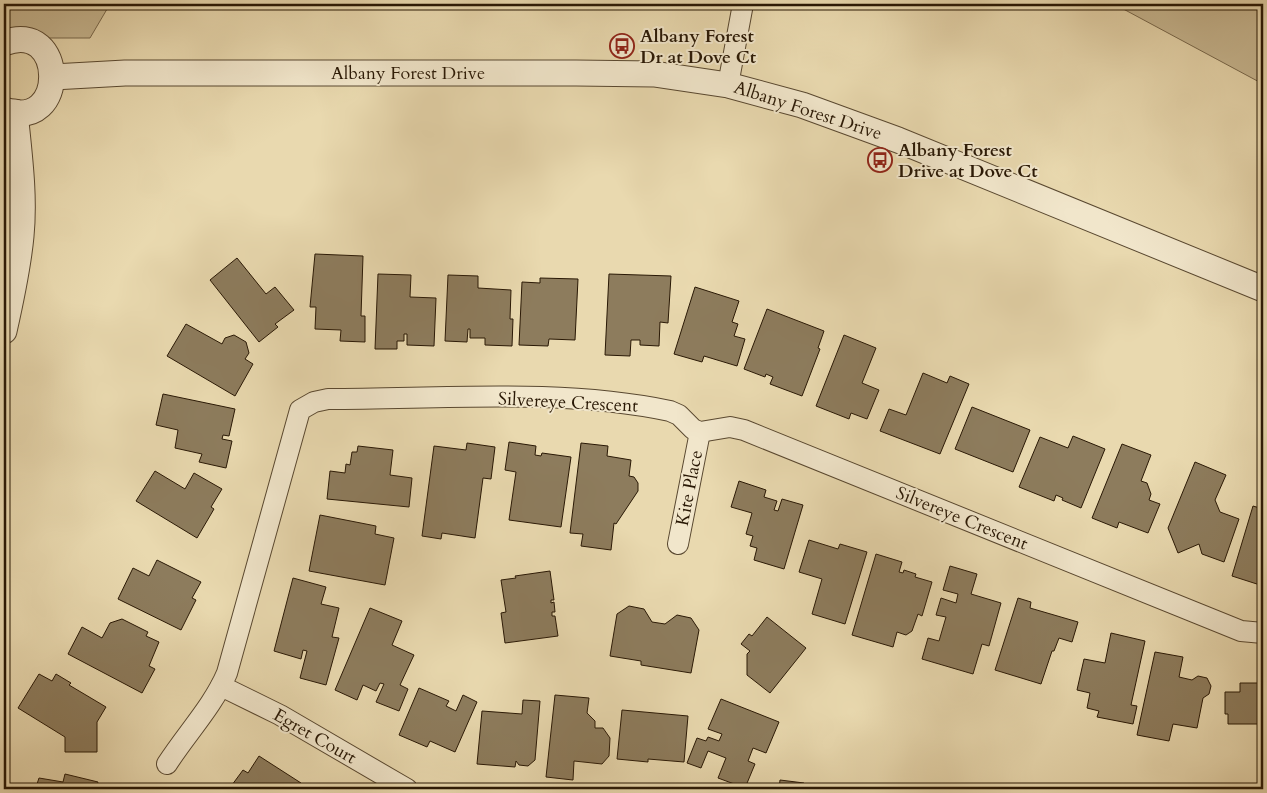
<svg xmlns="http://www.w3.org/2000/svg" width="1267" height="793" font-family="Cardo,serif">
  <style>
    .green { fill: #c8b892; stroke: #78684c }
    .building { fill: #8d7c5d; stroke: #291805 }
    .lines { fill: none; stroke-linecap: round; stroke-linejoin: round }
    .minor-casing { stroke: #594830; stroke-width: 22 }
    .tertiary-casing { stroke: #594830; stroke-width: 27 }
    .minor { stroke: #f1e6cb; stroke-width: 20 }
    .tertiary { stroke: #f1e6cb; stroke-width: 25 }
    .labels { text-anchor: middle; stroke-width: 4; stroke-linejoin: round; paint-order: stroke }
    .poi-label { font-size: 18px; font-weight: bold; fill: #291805; stroke: #f1e6cb; text-anchor: start }
    .street-label { font-size: 18px; fill: #291805; stroke: #f1e6cb }
  </style>
  <rect width="100%" height="100%" fill="#e9d9af"/>
  <filter id="stains"><feTurbulence type="fractalNoise" baseFrequency=".004" numOctaves="4"/><feColorMatrix values="0 0 0 0 .2 0 0 0 0 .09 0 0 0 0 .02 0 0 0 .5 -.17"/></filter>
  <radialGradient id="worn" r=".72"><stop offset=".6" stop-color="#630" stop-opacity="0"/><stop offset="1" stop-color="#630" stop-opacity=".3"/></radialGradient>
  <!-- green -->
  <g class="green">
    <polygon points="4,4 110,4 90,38 4,38"/>
    <polygon points="1114,4 1263,4 1263,84"/>
  </g>
  <!-- building -->
  <g class="building">
    <polygon points="315,254 363,256 361,316 365,316 365,342 340,341 341,330 315,329 316,307 310,307"/>
    <polygon points="237,258 266,294 275,287 294,310 275,324 278,327 259,342 210,280"/>
    <polygon points="378,274 411,275 410,297 436,298 434,346 407,345 407,334 404,334 404,341 397,341 397,349 375,349"/>
    <polygon points="609,274 671,276 668,323 660,322 659,346 640,345 640,340 631,340 630,356 605,355"/>
    <polygon points="448,275 478,276 478,288 511,290 510,319 513,319 512,346 485,345 485,338 470,338 470,329 468,329 467,342 445,341"/>
    <polygon points="540,278 578,279 575,340 549,339 548,346 519,345 522,282 540,283"/>
    <polygon points="695,287 739,301 732,322 738,324 734,336 745,339 737,366 704,356 702,362 674,354"/>
    <polygon points="767,309 824,331 818,348 820,349 802,396 770,384 773,377 766,374 765,377 744,369"/>
    <polygon points="186,324 222,344 225,338 234,335 246,342 249,353 245,359 253,364 235,396 167,356"/>
    <polygon points="844,335 876,348 862,383 879,390 867,419 851,413 849,419 816,406"/>
    <polygon points="923,373 947,383 950,376 969,384 940,454 880,431 889,409 906,415"/>
    <polygon points="163,394 235,409 229,436 223,435 222,439 232,441 226,468 199,462 202,454 175,448 178,430 156,425"/>
    <polygon points="972,407 1030,430 1013,472 955,449"/>
    <polygon points="1073,436 1105,449 1081,508 1062,500 1063,498 1056,495 1054,501 1019,487 1040,437 1068,448"/>
    <polygon points="509,442 536,446 535,455 541,456 542,453 571,457 561,527 509,520 516,472 505,470"/>
    <polygon points="467,443 495,447 491,479 483,478 475,538 442,533 441,539 422,536 434,446 466,450"/>
    <polygon points="581,443 608,446 607,456 631,460 629,476 634,477 638,483 638,491 616,524 614,523 611,550 581,546 583,534 570,533"/>
    <polygon points="1122,444 1151,455 1141,481 1147,483 1151,494 1149,500 1160,504 1148,533 1119,522 1117,528 1092,518"/>
    <polygon points="358,446 393,450 390,475 412,478 409,507 327,499 330,471 345,473 346,464 350,465 352,452 357,452"/>
    <polygon points="1195,462 1226,475 1215,500 1220,512 1239,519 1224,562 1202,554 1199,544 1178,553 1168,528"/>
    <polygon points="155,471 185,489 194,473 222,489 211,507 214,509 197,538 136,501"/>
    <polygon points="739,481 766,490 764,497 777,501 774,510 778,511 782,499 803,505 784,569 754,560 757,548 750,546 753,536 746,534 752,513 731,507"/>
    <polygon points="1253,506 1263,509 1263,578 1260,585 1232,576"/>
    <polygon points="320,515 376,526 375,534 394,538 385,585 309,571"/>
    <polygon points="809,540 838,549 840,544 867,552 845,624 812,614 822,579 799,572"/>
    <polygon points="876,554 902,562 899,572 903,573 904,570 916,574 915,577 932,582 922,616 918,614 912,631 906,635 897,632 893,647 852,635"/>
    <polygon points="157,560 201,582 192,598 196,600 181,630 118,599 133,568 149,576"/>
    <polygon points="950,566 977,574 971,594 1001,603 989,646 982,644 973,674 922,659 928,638 939,641 946,617 936,615 941,598 956,603 958,594 943,590"/>
    <polygon points="550,571 554,600 551,600 551,603 554,602 555,612 552,612 552,616 555,616 558,636 505,643 501,613 506,612 501,580 516,578 515,576"/>
    <polygon points="293,578 326,587 321,604 339,608 332,637 339,638 326,685 300,678 307,651 303,650 301,659 274,651"/>
    <polygon points="1018,598 1031,602 1030,608 1078,622 1072,642 1059,638 1054,651 1052,651 1041,684 995,670"/>
    <polygon points="629,606 644,609 652,622 665,624 677,615 691,618 699,630 691,673 641,665 641,661 610,656 617,614"/>
    <polygon points="370,608 402,621 392,645 414,655 400,685 408,689 399,711 376,702 384,684 380,683 376,691 363,685 357,700 335,690"/>
    <polygon points="767,617 806,648 770,693 747,675 747,654 750,651 741,644 749,634 752,636"/>
    <polygon points="122,619 148,632 146,636 159,642 149,666 155,669 142,693 68,654 82,627 102,638 110,623"/>
    <polygon points="1111,633 1145,641 1131,705 1137,706 1133,724 1097,717 1099,711 1087,708 1090,693 1077,690 1084,659 1105,663"/>
    <polygon points="1155,652 1183,657 1179,677 1192,680 1198,676 1207,678 1211,686 1209,694 1203,698 1197,728 1173,724 1169,741 1137,735"/>
    <polygon points="39,674 52,681 56,674 71,683 69,685 106,707 97,722 97,752 65,752 65,737 18,708"/>
    <polygon points="1240,683 1263,683 1263,724 1228,724 1228,714 1225,714 1225,692 1240,692"/>
    <polygon points="419,688 449,701 446,706 456,711 463,695 477,702 455,752 430,741 427,747 399,735"/>
    <polygon points="555,695 589,698 587,713 595,721 595,728 603,728 610,738 609,756 602,764 574,761 573,780 546,777"/>
    <polygon points="721,699 779,722 766,753 753,748 748,761 755,764 745,788 718,778 726,758 708,751 701,768 687,763 697,738 706,741 708,737 719,741 722,734 708,729"/>
    <polygon points="523,700 540,701 535,760 528,766 519,765 516,761 515,767 477,764 482,711 522,714"/>
    <polygon points="622,710 688,716 684,762 648,759 648,762 617,759"/>
    <polygon points="259,756 301,783 296,789 229,789 243,770 248,773"/>
    <polygon points="65,774 98,782 96,789 29,789 30,786 36,787 39,778 63,782"/>
    <polygon points="780,780 804,783 803,789 779,789"/>
  </g>
  <g class="lines">
    <defs>
      <g id="minor">
        <polyline points="728,85 743,4"/>
        <polyline points="678,544 700,432"/>
        <polyline points="221,686 280,715 407,789"/>
        <path d="M167,764C187,733 213,706 227,673L300,410L314,402L328,399C441,399 560,388 670,411L679,415L693,429L700,432L730,427L744,430L1241,631L1263,633"/>
      </g>
      <g id="tertiary">
        <path d="M4,43C66,18 69,133 4,110"/>
        <polyline points="53,77 125,73 576,73 654,74 728,85 802,105 898,140 1263,289"/>
        <path d="M4,331C11,300 18,268 21,236C25,195 19,153 15,112"/>
      </g>
    </defs>
    <!-- minor casing -->
    <use href="#minor" class="minor-casing"/>
    <!-- tertiary casing -->
    <use href="#tertiary" class="tertiary-casing"/>
    <!-- minor -->
    <use href="#minor" class="minor"/>
    <!-- tertiary -->
    <use href="#tertiary" class="tertiary"/>
  </g>
  <!-- icons -->
  <defs>
    <symbol id="bus-ring" viewBox="-11 -11 22 22"><circle r="9.5" fill="#f1e6cb" stroke="#8f2418" stroke-width="1.5"/><path d="M-5-6H5V4H4V6H2V4H-2V6H-4V4H-5ZM-3.5-4V0h7V-4ZM-3.5 1.2v1.5H-2V1.2ZM2 1.2v1.5H3.5V1.2Z" fill="#8f2418"/></symbol>
  </defs>
  <g fill-rule="evenodd">
    <use href="#bus-ring" x="608" y="32" width="28" height="28"/>
    <use href="#bus-ring" x="866" y="146" width="28" height="28"/>
  </g>
  <g class="labels">
    <!-- poi labels -->
    <g class="poi-label">
      <text x="640" y="42">Albany Forest<tspan x="640" dy="21">Dr at Dove Ct</tspan></text>
      <text x="898" y="156">Albany Forest<tspan x="898" dy="21">Drive at Dove Ct</tspan></text>
    </g>
    <!-- street labels -->
    <g class="street-label">
      <text x="408" y="79">Albany Forest Drive</text>
      <text transform="translate(808 110) rotate(18)" y="6">Albany Forest Drive</text>
      <text transform="translate(568 402) rotate(3)" y="6">Silvereye Crescent</text>
      <text transform="translate(689 488) rotate(-79)" y="6">Kite Place</text>
      <text transform="translate(962 518) rotate(22)" y="6">Silvereye Crescent</text>
      <text transform="translate(315 736) rotate(30)" y="6">Egret Court</text>
    </g>
  </g>
  <!-- margin -->
  <rect width="1267" height="793" fill="none" stroke="#e9d9af" stroke-width="20"/>
  <rect x="5" y="5" width="1257" height="783" fill="none" stroke="#291805" stroke-width="2.5"/>
  <rect x="10" y="10" width="1247" height="773" fill="none" stroke="#291805"/>
  <rect width="100%" height="100%" filter="url(#stains)"/>
  <rect width="100%" height="100%" fill="url(#worn)"/>
</svg>
